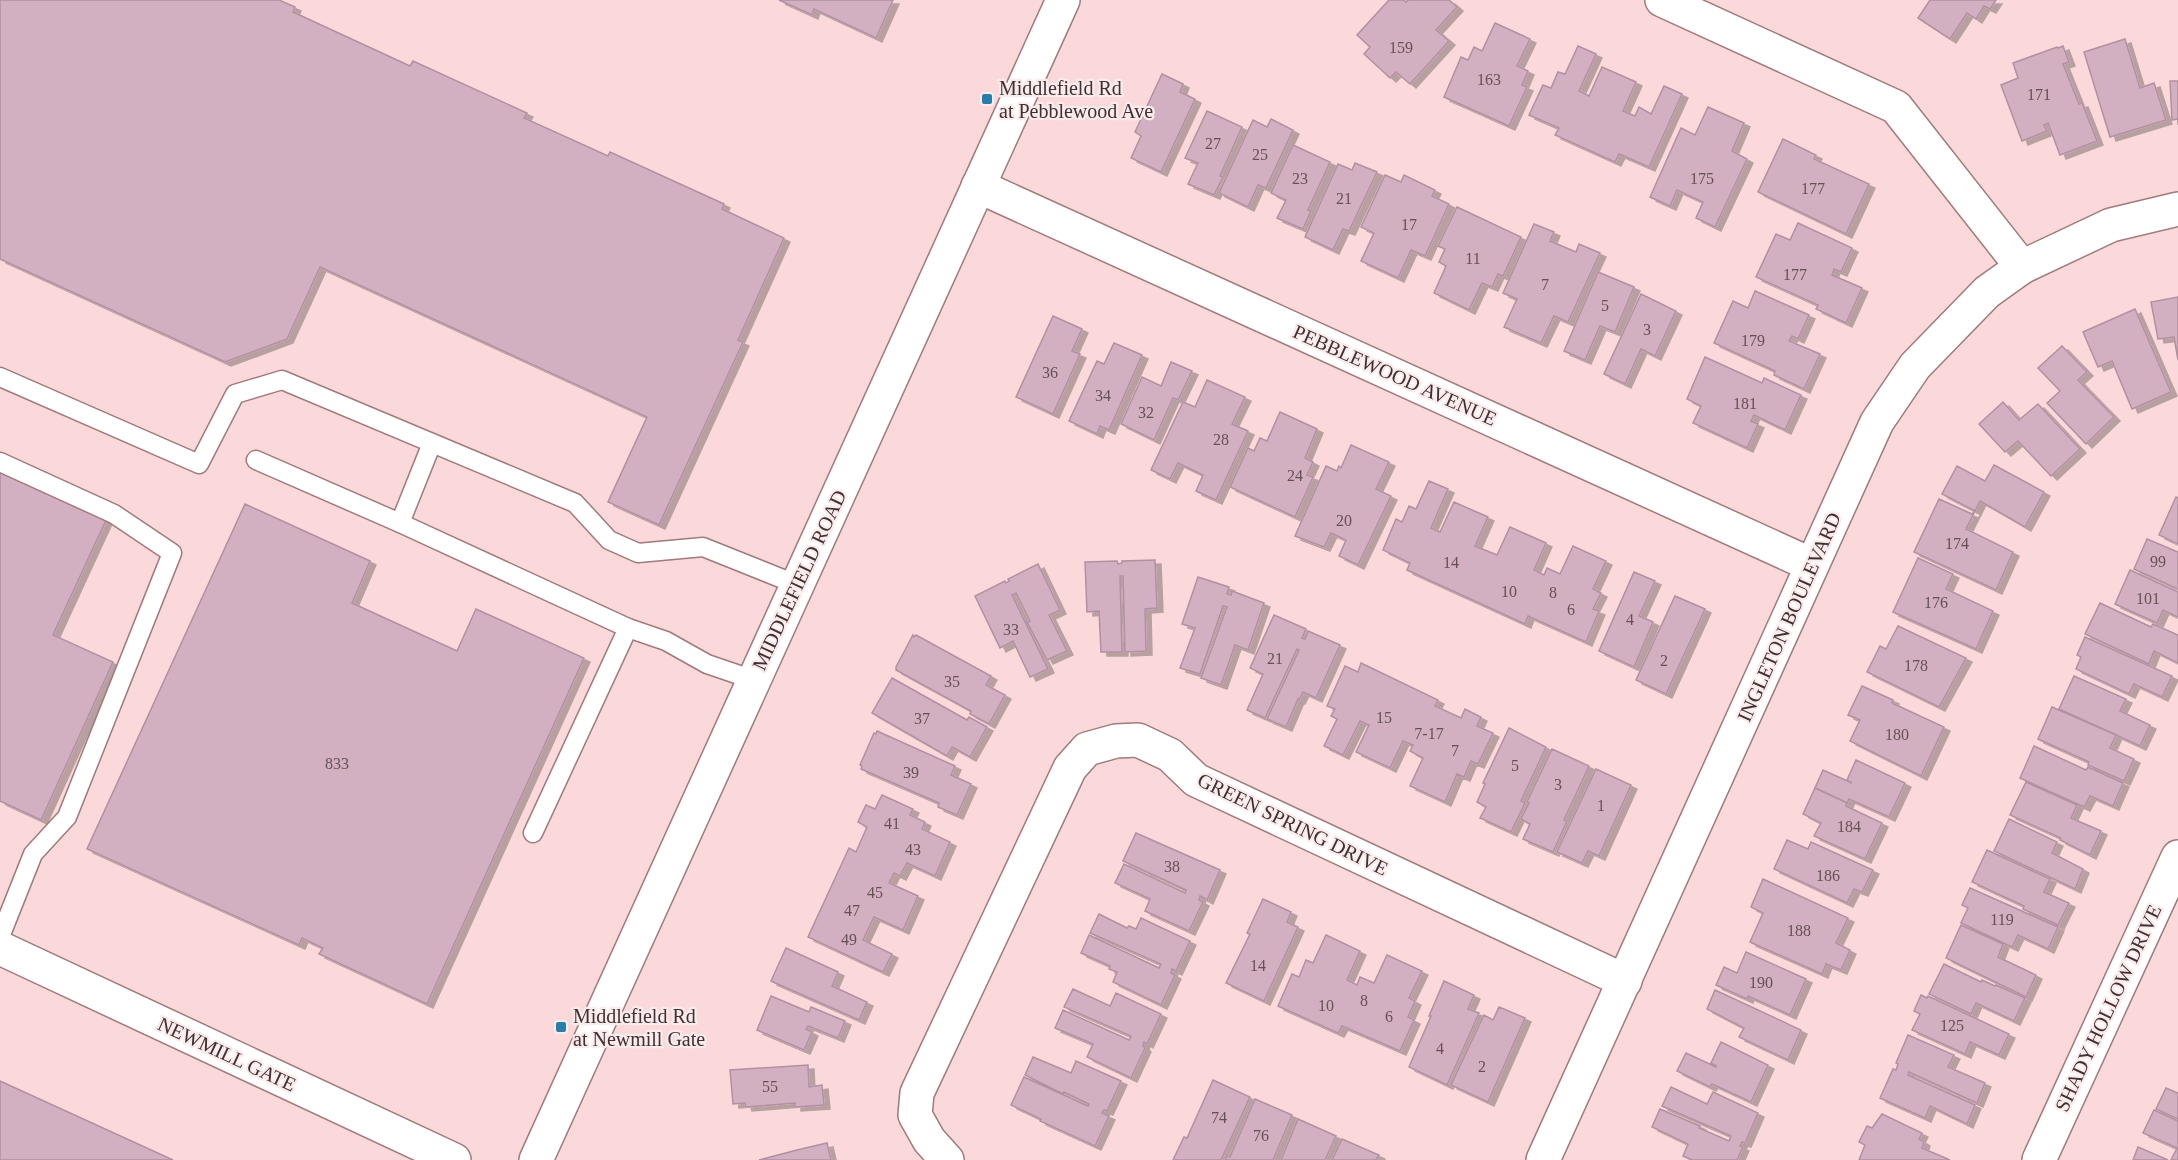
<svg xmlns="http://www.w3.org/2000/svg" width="2178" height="1160" font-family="'Times New Roman',serif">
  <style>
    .building { fill: #d3b0c1; stroke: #b290a1; stroke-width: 1.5; filter: url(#shadow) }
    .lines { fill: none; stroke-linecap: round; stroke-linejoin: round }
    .service-casing { stroke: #a07a7c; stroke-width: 21 }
    .minor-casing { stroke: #a07a7c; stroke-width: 36 }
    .tertiary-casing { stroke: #a07a7c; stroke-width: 36 }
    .secondary-casing { stroke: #a07a7c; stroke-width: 36 }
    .service { stroke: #fff; stroke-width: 18 }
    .minor { stroke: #fff; stroke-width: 33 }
    .tertiary { stroke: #fff; stroke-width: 33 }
    .secondary { stroke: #fff; stroke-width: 33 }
    .poi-dot { fill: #277ead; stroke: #fcebec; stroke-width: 2 }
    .labels { text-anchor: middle; stroke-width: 4.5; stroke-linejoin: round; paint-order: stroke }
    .number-label { font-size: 16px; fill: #665055 }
    .poi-label { font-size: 20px; fill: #413031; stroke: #fcebec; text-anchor: start }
    .street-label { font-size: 20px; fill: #413031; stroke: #fcebec }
  </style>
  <defs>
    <filter id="shadow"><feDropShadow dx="6" dy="4" stdDeviation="0" flood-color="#0004"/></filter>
  </defs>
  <rect width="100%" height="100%" fill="#fbd9da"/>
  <!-- building -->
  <g class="building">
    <polygon points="0,0 279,0 295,7 293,12 410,66 413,61 527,113 524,118 608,156 610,152 724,204 722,209 784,238 738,340 743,342 659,525 608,502 647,417 320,267 287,339 225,362 0,259"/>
    <polygon points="779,0 893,0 876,38 814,9 812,15"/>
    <polygon points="1389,0 1404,0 1406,2 1408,0 1449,0 1457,7 1436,30 1449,41 1410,84 1396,72 1390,78 1364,54 1370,47 1357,35"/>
    <polygon points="1930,0 1996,0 1990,9 1984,6 1976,19 1967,13 1950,39 1918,18"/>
    <polygon points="1495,23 1530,39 1517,66 1528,71 1522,85 1527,87 1509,126 1444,97 1461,57 1468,60 1474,47 1482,51"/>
    <polygon points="2125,39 2140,88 2154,83 2166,120 2110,137 2084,52"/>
    <polygon points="1578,46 1596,54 1579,91 1589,96 1602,67 1636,82 1623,111 1635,116 1639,107 1651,114 1664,86 1682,94 1649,167 1619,154 1615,162 1555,135 1559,128 1529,115 1543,85 1551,88 1558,72 1565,74"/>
    <polygon points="2063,46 2069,62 2063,64 2079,104 2082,103 2097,141 2060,155 2048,123 2044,125 2047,131 2022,141 2001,85 2018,78 2013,63 2057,47 2058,48"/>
    <polygon points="1162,74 1183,84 1180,92 1195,99 1161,172 1131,158 1141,136 1135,132"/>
    <polygon points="2170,81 2178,81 2178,119 2172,120"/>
    <polygon points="1708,107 1744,123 1732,151 1747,159 1715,227 1696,218 1703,202 1677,190 1670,206 1650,197 1681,128 1695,135"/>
    <polygon points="1207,111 1242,127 1220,176 1223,177 1214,195 1188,184 1198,163 1185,158"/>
    <polygon points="1271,119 1293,130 1266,188 1258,185 1248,207 1219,193 1253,120 1267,127"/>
    <polygon points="1783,139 1816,155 1814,159 1869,184 1846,234 1758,192"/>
    <polygon points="1293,145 1330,162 1308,210 1311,211 1303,229 1277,218 1286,200 1271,193"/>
    <polygon points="1355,163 1377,172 1349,231 1343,229 1333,250 1305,237 1338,164 1352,170"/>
    <polygon points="1385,175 1401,182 1404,175 1435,190 1432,196 1449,204 1425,256 1411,250 1398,278 1361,261 1374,233 1361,227"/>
    <polygon points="1457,207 1521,237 1503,276 1498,274 1492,287 1482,283 1469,310 1434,293 1446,266 1439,262 1445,249 1438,246"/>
    <polygon points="1798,223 1852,248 1841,272 1834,269 1832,275 1862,288 1846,323 1816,309 1818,305 1756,277 1776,234 1790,240"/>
    <polygon points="1534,224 1554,232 1550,241 1576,252 1579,244 1600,253 1568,322 1554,316 1541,343 1504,327 1517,299 1503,293"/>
    <polygon points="1598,272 1634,287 1615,332 1600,326 1585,360 1564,351"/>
    <polygon points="1755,291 1809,315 1798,339 1792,336 1789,341 1820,354 1804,389 1774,375 1775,371 1714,343 1733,301 1748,308"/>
    <polygon points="1641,294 1676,311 1655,356 1641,349 1625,384 1604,374"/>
    <polygon points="2178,297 2178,360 2174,337 2158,339 2151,302"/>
    <polygon points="2135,309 2171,392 2132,409 2112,361 2098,367 2083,332"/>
    <polygon points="1053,316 1082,329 1072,351 1080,354 1053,414 1016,397"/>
    <polygon points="1114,343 1142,355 1109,430 1100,426 1097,434 1069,421 1097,361 1104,364"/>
    <polygon points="2062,346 2087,372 2078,380 2114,417 2086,444 2047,403 2060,391 2038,368"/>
    <polygon points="1705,357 1762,383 1764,378 1801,395 1785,430 1754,415 1751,421 1758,424 1747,448 1693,423 1701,406 1687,399"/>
    <polygon points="1171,362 1192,371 1178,400 1173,398 1154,440 1121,424 1142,377 1161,386"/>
    <polygon points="1207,380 1245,397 1232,424 1248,431 1216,500 1196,491 1203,475 1178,463 1170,479 1151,470 1183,402 1195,407"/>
    <polygon points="2003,402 2019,420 2038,404 2080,449 2051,476 2018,441 2005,452 1979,424"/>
    <polygon points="1280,412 1317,429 1305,458 1313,462 1307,475 1313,477 1295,517 1230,487 1248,448 1254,451 1260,438 1267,441"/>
    <polygon points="1351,445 1389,462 1376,489 1391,496 1358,565 1339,556 1346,540 1331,533 1324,547 1295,536 1326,466 1337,471 1339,466 1341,468"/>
    <polygon points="1994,465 2044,492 2025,527 1980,501 1975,511 1942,494 1957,466 1985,481"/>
    <polygon points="0,472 106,520 53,635 113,662 41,820 0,801"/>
    <polygon points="1429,481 1448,489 1431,528 1440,532 1454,502 1488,517 1475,546 1497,555 1510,527 1546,543 1534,570 1544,575 1547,568 1560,574 1573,546 1606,561 1593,589 1601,593 1593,609 1599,611 1586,642 1528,616 1525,624 1407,570 1410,563 1383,550 1396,519 1402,522 1409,506 1416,509"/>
    <polygon points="2176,497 2178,498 2178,544 2159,535"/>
    <polygon points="1939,499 1972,514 1975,511 1966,529 2013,552 1996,590 1914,552"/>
    <polygon points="245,504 370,561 352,603 457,651 476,609 584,658 427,1004 319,954 323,948 302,938 299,945 87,849"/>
    <polygon points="2147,539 2178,552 2178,589 2134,569"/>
    <polygon points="1918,558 1953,574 1946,589 1993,611 1976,649 1893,612"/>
    <polygon points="1155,560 1157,608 1145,609 1146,651 1125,652 1123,576 1120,576 1122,652 1101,652 1099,611 1087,612 1085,562 1117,561 1118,564 1122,563 1122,561"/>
    <polygon points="1038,564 1060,610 1049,615 1067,651 1047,660 1027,622 1030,621 1016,593 1012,595 1048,669 1030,677 1013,641 1000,648 975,596 1005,581 1006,583 1009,581 1008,579"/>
    <polygon points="2130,570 2178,592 2178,617 2163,610 2157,623 2115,604"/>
    <polygon points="1634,572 1655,581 1639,616 1653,622 1634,667 1599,651"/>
    <polygon points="1198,577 1229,587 1227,594 1231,595 1232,591 1264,603 1248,650 1235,645 1221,685 1201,678 1227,607 1223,606 1200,674 1180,668 1195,628 1182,624"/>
    <polygon points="1675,596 1705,609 1666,694 1636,680"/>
    <polygon points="2100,603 2151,627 2153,624 2178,635 2178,663 2154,651 2149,664 2085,634"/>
    <polygon points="1274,615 1306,629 1302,638 1305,639 1308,631 1340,645 1316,698 1303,692 1299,700 1298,699 1286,727 1267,719 1299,650 1297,649 1265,718 1247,710 1263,674 1250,668"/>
    <polygon points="1898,626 1966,658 1939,707 1867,672 1880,646 1886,649"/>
    <polygon points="913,635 914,637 916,635 991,676 986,685 1005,695 989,724 970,714 971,711 896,670 896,667"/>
    <polygon points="2085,637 2172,676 2162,697 2134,684 2129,694 2076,669 2081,657 2077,655"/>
    <polygon points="1361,663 1438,700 1435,706 1461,718 1465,709 1481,717 1477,726 1493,733 1478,764 1471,761 1464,777 1457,774 1445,802 1410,786 1423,758 1410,751 1413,745 1403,741 1390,768 1356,752 1369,725 1360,721 1343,755 1324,746 1337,719 1331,716 1335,709 1327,706 1345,666 1358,672"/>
    <polygon points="2074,676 2126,699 2120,711 2150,725 2140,746 2059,709"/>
    <polygon points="892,678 967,720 969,717 987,727 970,757 952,747 947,756 872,713"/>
    <polygon points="1862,686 1893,700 1892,703 1944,727 1921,776 1850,741 1860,720 1848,715"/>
    <polygon points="2052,707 2116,735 2110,748 2134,759 2124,781 2088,765 2089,762 2038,739"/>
    <polygon points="1509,728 1546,747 1521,801 1525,803 1511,832 1480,818 1486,807 1477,802 1485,784 1483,783"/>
    <polygon points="877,731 955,766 951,775 971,784 957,815 938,807 939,803 861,769 862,766 860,765 874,733 876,734"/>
    <polygon points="2034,746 2086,770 2088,767 2123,783 2113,806 2090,796 2084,807 2020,778"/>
    <polygon points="1552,749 1589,766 1564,820 1567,821 1553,852 1523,839 1530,824 1521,819 1529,803 1527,802"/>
    <polygon points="1856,760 1905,783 1889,817 1849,799 1847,803 1815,788 1823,770 1852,783 1847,780"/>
    <polygon points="1596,769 1631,785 1599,856 1588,851 1582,863 1557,852"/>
    <polygon points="2026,782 2077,805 2071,818 2101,831 2090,855 2060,840 2061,838 2010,815"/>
    <polygon points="1815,788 1847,803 1846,806 1882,823 1865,859 1814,836 1821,823 1803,814"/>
    <polygon points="882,795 913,809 910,815 925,822 922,829 950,842 935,876 907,863 900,876 894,873 889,883 918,896 903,930 874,917 863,940 892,954 883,972 808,937 849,848 856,852 867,827 858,822 866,805 875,809"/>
    <polygon points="2009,819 2057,842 2052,853 2083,869 2075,889 1994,851"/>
    <polygon points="1136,833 1220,870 1207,900 1200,896 1199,900 1203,902 1189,931 1145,911 1150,899 1115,883 1124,864 1185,893 1186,890 1123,861"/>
    <polygon points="1787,840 1808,849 1811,842 1873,870 1862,892 1854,889 1847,903 1774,869"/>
    <polygon points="1987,850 2050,879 2044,892 2069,903 2058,925 2023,909 2024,906 1972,882"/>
    <polygon points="1763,879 1848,918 1836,943 1850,950 1841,970 1826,964 1822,974 1750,942 1763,913 1751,907"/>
    <polygon points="1970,888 2058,927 2048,949 2018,935 2012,947 1961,923 1968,908 1962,905"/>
    <polygon points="1263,899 1291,912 1287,922 1298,927 1264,1001 1226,983 1250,934 1247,933"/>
    <polygon points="1099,914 1127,928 1129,926 1136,929 1141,918 1190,941 1176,971 1172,969 1171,973 1175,975 1161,1005 1113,982 1117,972 1109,969 1110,966 1081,953 1089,935 1159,968 1161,964 1090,933"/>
    <polygon points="1961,925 2003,944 1998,957 2036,975 2026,997 1946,958"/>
    <polygon points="1326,935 1360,951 1347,980 1357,985 1360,977 1374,983 1387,955 1422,971 1409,998 1415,1001 1408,1017 1414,1020 1400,1051 1342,1026 1338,1033 1278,1006 1292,974 1299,977 1306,960 1313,963"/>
    <polygon points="786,948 838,972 832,986 867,1002 859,1020 771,981"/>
    <polygon points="1746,952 1806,979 1790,1015 1748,996 1747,999 1716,985 1724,967 1737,973"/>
    <polygon points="1944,964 1981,982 1982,980 1995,986 1996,985 2025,998 2014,1021 1976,1003 1971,1014 1929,994"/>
    <polygon points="1444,981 1474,995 1468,1009 1479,1013 1447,1085 1409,1067 1431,1016 1429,1016"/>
    <polygon points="1073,989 1110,1006 1116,993 1161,1014 1147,1044 1144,1042 1143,1046 1145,1048 1131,1078 1087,1057 1093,1044 1055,1028 1063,1010 1129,1040 1131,1036 1064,1007"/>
    <polygon points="1715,990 1801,1030 1788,1060 1739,1037 1744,1028 1707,1009"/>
    <polygon points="1921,995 1927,998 1928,996 2009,1034 1999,1055 1970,1042 1965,1054 1912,1030 1920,1014 1914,1011"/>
    <polygon points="771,996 809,1012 811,1007 845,1021 838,1038 808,1026 806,1029 812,1032 804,1050 757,1030"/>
    <polygon points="1499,1007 1525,1018 1488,1102 1451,1085 1484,1015 1493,1020"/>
    <polygon points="1908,1035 1954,1055 1948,1067 1985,1083 1977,1103 1909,1072 1908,1075 1975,1105 1967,1124 1930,1106 1925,1118 1880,1098 1893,1069 1896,1070 1898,1064 1896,1063"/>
    <polygon points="1721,1042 1768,1065 1751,1102 1712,1084 1710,1087 1677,1071 1686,1053 1716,1067 1716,1066 1711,1063"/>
    <polygon points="1033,1057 1071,1073 1076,1061 1121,1081 1107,1111 1104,1110 1102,1113 1109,1116 1095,1146 1040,1121 1041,1119 1011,1105 1024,1077 1088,1106 1089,1104 1064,1092 1063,1094 1025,1075"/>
    <polygon points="808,1065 809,1087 822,1085 824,1105 795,1107 795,1103 746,1107 745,1103 733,1104 730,1070"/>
    <polygon points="1213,1080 1250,1097 1221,1160 1173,1160 1184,1137 1187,1138"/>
    <polygon points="0,1081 173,1160 0,1160"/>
    <polygon points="1671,1087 1707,1104 1713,1092 1758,1113 1745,1143 1742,1142 1740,1146 1743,1147 1737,1160 1692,1160 1683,1156 1688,1144 1652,1127 1660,1109 1700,1126 1699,1128 1729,1141 1731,1136 1662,1106"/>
    <polygon points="2166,1088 2178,1093 2178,1119 2156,1109"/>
    <polygon points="1255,1099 1292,1115 1273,1160 1225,1160 1227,1156 1230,1157"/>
    <polygon points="2154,1110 2178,1121 2178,1160 2171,1160 2177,1148 2143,1133"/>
    <polygon points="1882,1114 1922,1133 1919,1139 1924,1142 1922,1148 1950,1160 1859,1160 1865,1145 1859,1142 1867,1126 1872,1128"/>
    <polygon points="1298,1119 1336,1136 1325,1160 1281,1160"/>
    <polygon points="1342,1139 1379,1155 1376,1160 1332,1160"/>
    <polygon points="827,1143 831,1160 759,1160 797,1150"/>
    <polygon points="2138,1147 2168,1160 2133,1160"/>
  </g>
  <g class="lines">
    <defs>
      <g id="service">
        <polyline points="0,377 199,464 235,394 282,380 575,503 609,540 638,553 703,547 798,585"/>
        <polyline points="256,460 400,523 628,628 666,641 707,664 754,680"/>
        <polyline points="0,462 114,514 172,553 67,817 33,854 0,937"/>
        <polyline points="400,523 432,443"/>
        <polyline points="533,833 628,628"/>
      </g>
      <g id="minor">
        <polyline points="1662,0 1896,107 2022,267"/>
        <polyline points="978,186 1812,565"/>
        <polyline points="0,948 454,1160"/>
        <polyline points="947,1160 929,1140 915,1115 917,1093 1070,768 1087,749 1116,741 1138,740 1170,755 1196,780 1625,981"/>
        <polyline points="2039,1160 2178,857"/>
      </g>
      <polyline id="tertiary" points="1543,1160 1877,422 1915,366 1987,292 2022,267 2111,225 2178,209"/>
      <polyline id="secondary" points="536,1160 1063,0"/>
    </defs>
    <!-- service casing -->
    <use href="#service" class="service-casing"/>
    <!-- minor casing -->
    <use href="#minor" class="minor-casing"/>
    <!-- tertiary casing -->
    <use href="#tertiary" class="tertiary-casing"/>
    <!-- secondary casing -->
    <use href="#secondary" class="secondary-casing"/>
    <!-- service -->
    <use href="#service" class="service"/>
    <!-- minor -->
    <use href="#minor" class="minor"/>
    <!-- tertiary -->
    <use href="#tertiary" class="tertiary"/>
    <!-- secondary -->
    <use href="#secondary" class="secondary"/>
  </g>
  <!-- markers -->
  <g class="poi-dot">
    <rect x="981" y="93" width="12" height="12" rx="3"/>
    <rect x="555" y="1021" width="12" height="12" rx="3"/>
  </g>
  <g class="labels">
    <!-- number labels -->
    <g class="number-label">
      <text x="1401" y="53">159</text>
      <text x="1489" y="85">163</text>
      <text x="2039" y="100">171</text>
      <text x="1213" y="149">27</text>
      <text x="1260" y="160">25</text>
      <text x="1300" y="184">23</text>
      <text x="1702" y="184">175</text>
      <text x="1813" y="194">177</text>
      <text x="1344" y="204">21</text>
      <text x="1409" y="230">17</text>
      <text x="1473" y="264">11</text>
      <text x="1795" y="280">177</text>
      <text x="1545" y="290">7</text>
      <text x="1605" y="311">5</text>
      <text x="1647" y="335">3</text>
      <text x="1753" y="346">179</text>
      <text x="1050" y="378">36</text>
      <text x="1103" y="401">34</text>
      <text x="1745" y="409">181</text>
      <text x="1146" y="418">32</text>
      <text x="1221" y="445">28</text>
      <text x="1295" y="481">24</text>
      <text x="1344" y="526">20</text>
      <text x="1957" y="549">174</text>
      <text x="2158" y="567">99</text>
      <text x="1451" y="568">14</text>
      <text x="1509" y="597">10</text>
      <text x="1553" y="598">8</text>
      <text x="2148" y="604">101</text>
      <text x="1936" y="608">176</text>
      <text x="1571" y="615">6</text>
      <text x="1630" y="625">4</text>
      <text x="1011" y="635">33</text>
      <text x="1275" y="664">21</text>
      <text x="1664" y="666">2</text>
      <text x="1916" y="671">178</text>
      <text x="952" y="687">35</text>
      <text x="1384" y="723">15</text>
      <text x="922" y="724">37</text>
      <text x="1429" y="739">7-17</text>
      <text x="1897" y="740">180</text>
      <text x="1455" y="756">7</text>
      <text x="337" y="769">833</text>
      <text x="1515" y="771">5</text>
      <text x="911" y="778">39</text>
      <text x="1558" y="790">3</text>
      <text x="1601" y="811">1</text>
      <text x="892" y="829">41</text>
      <text x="1849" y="832">184</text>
      <text x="913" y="855">43</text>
      <text x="1172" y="872">38</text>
      <text x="1828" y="881">186</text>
      <text x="875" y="898">45</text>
      <text x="852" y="916">47</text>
      <text x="2002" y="925">119</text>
      <text x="1799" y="936">188</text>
      <text x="849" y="945">49</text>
      <text x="1258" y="971">14</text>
      <text x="1761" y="988">190</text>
      <text x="1364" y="1006">8</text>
      <text x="1326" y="1011">10</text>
      <text x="1389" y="1022">6</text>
      <text x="1952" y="1031">125</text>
      <text x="1440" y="1054">4</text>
      <text x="1482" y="1072">2</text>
      <text x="770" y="1092">55</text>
      <text x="1219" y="1123">74</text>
      <text x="1261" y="1141">76</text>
    </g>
    <!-- poi labels -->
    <g class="poi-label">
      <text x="999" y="95">Middlefield Rd<tspan x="999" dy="23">at Pebblewood Ave</tspan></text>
      <text x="573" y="1023">Middlefield Rd<tspan x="573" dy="23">at Newmill Gate</tspan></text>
    </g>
    <!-- street labels -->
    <g class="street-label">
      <text transform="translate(1395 375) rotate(24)" y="7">PEBBLEWOOD AVENUE</text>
      <text transform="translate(799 580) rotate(-65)" y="7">MIDDLEFIELD ROAD</text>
      <text transform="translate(1789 617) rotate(-66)" y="7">INGLETON BOULEVARD</text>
      <text transform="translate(1293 824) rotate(26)" y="7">GREEN SPRING DRIVE</text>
      <text transform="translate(2108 1008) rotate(-65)" y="7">SHADY HOLLOW DRIVE</text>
      <text transform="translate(227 1054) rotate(25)" y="7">NEWMILL GATE</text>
    </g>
  </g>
</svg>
